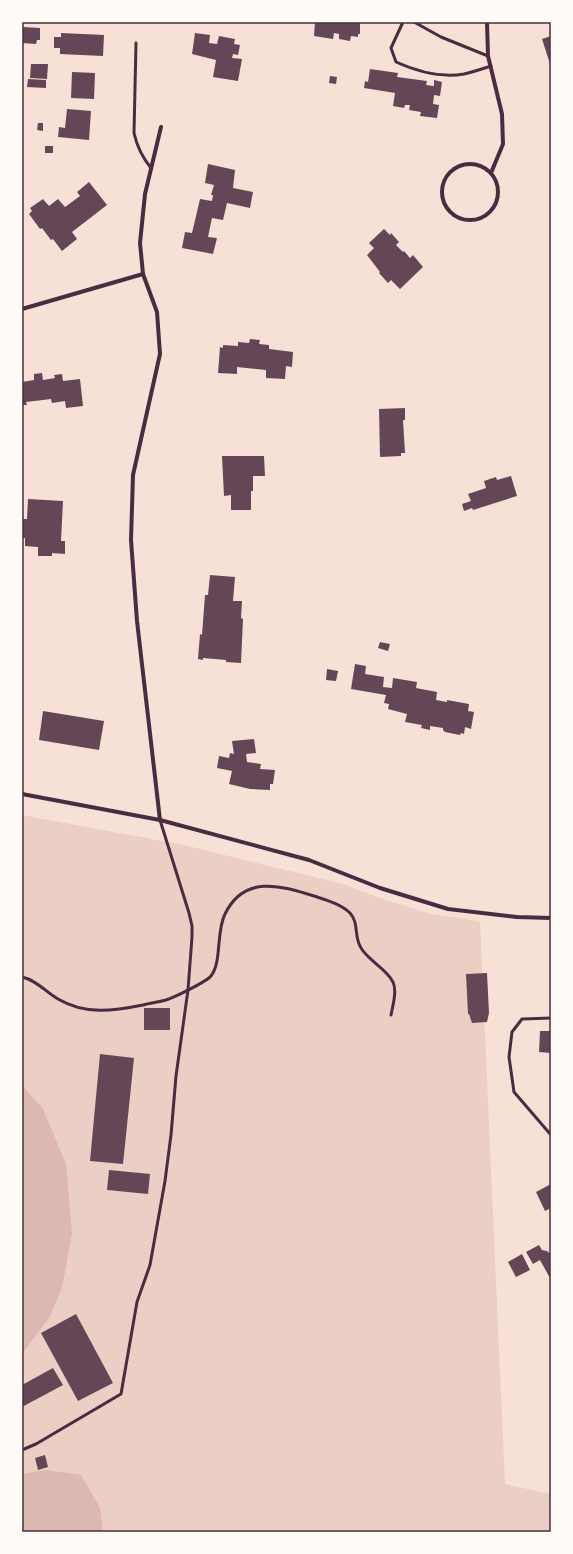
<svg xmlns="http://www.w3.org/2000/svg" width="573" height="1554" font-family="'Nunito Sans',sans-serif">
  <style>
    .green { fill: #ebcfc5 }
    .water { fill: #dcb8b0 }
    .building { fill: #644757 }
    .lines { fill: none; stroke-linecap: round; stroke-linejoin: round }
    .service { stroke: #4a2c40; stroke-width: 3 }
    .minor { stroke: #4a2c40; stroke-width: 4 }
    .neatline { fill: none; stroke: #4a2c40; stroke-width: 1.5 }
  </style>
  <rect width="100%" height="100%" fill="#f7e1d7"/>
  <!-- green -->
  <polygon class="green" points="22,815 184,845 343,884 380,898 431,914 480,921 505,1484 551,1494 551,1532 22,1532"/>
  <!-- water -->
  <g class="water">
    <polygon points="22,1085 43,1109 66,1164 72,1233 62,1288 49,1318 22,1354"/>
    <polygon points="46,1470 81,1475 100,1508 103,1532 22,1532 22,1474"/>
  </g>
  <!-- building -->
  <g class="building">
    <polygon points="315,22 360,22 360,34 358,34 358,37 351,36 350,41 339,39 339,34 334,33 333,39 314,36"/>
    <polygon points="22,27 40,28 40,40 37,40 36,44 22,43"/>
    <polygon points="61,33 104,35 103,56 60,54 60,48 54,48 54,37 61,37"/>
    <polygon points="195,33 210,35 209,43 217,44 219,36 235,39 234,44 240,45 238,55 233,54 232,58 242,59 238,81 213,77 216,60 192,54"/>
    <polygon points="551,36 551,67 542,39"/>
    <polygon points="31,64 48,64 47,79 30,78"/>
    <polygon points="370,69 398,73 397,77 427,81 426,85 434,86 434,80 442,82 440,96 434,95 433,104 439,105 437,118 420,116 421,112 409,110 410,105 405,105 404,108 393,106 395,93 364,88 365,81 368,82"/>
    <polygon points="72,72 95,73 94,99 71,98"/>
    <polygon points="330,76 337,77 336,84 329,83"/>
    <polygon points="28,79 46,80 46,88 27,87"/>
    <polygon points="67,109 91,111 89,140 58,137 59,127 65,128"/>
    <polygon points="38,123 43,123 43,131 37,130"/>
    <rect x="45" y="146" width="8" height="7"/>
    <polygon points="208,164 235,170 233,188 253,192 250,208 227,203 223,220 212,218 208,237 217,238 213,254 182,248 185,232 192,233 200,199 212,201 213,195 211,195 214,185 205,183"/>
    <polygon points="89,182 107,205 72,232 77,239 62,251 53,239 51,240 42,228 40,229 29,214 32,211 30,208 43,199 49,206 58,199 65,207 80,196 77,192"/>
    <polygon points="384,229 390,235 391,233 399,242 396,245 403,252 404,251 410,258 413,255 423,267 400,289 391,280 388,283 379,273 380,272 367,255 374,248 369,243"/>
    <polygon points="250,339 260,340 259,344 269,345 269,349 293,352 292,367 286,366 285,379 266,378 266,370 237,367 237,374 218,373 220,347 223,348 223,345 238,346 238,342 249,343"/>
    <polygon points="42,373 43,380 55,378 54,375 62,374 63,381 80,379 83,406 66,408 65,401 52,403 51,399 26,402 27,405 22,405 22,382 34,380 34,374"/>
    <polygon points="405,408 405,420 403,420 405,453 401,453 401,456 380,457 379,409"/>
    <polygon points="222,456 264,456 265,476 253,476 253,491 251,491 251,510 231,510 231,495 224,496"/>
    <polygon points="511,476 517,496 473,510 472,508 464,511 462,504 471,501 468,494 486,488 484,481 496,477 497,480"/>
    <polygon points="28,499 63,501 61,541 65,541 65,554 52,553 52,556 38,556 38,547 25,546 25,538 22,538 22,519 27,519"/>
    <polygon points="210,575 235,577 233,601 242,601 241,618 243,619 241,663 226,662 226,660 203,658 203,660 198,659 200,634 202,635 205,595 208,595"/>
    <polygon points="380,642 390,644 388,651 378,648"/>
    <polygon points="355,664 366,666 365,674 384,677 383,687 392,688 393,678 417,682 416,688 437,692 436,700 447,702 447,700 469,704 468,711 474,712 471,729 465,727 464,734 461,733 460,735 445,732 443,730 443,728 430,726 430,730 421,728 422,725 405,722 407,714 388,709 389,704 384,703 386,695 351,689"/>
    <polygon points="327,669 338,671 336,681 326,680"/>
    <polygon points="43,711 104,721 99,750 39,740"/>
    <polygon points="254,739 256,753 246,754 247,762 261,764 260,769 275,770 273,784 270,784 270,790 250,789 229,784 232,771 217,768 219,756 229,758 230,753 234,754 232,741"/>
    <polygon points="487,973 489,1013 487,1022 472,1023 469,1014 468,1014 466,974"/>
    <rect x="144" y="1008" width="26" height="22"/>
    <polygon points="540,1031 551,1031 551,1053 539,1052"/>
    <polygon points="100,1054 134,1058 123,1164 90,1161"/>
    <polygon points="109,1170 150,1174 148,1194 107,1190"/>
    <polygon points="551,1184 551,1208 545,1211 536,1192"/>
    <polygon points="539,1245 542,1250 547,1251 549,1253 551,1252 551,1280 540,1260 533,1264 526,1252"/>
    <polygon points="522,1254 530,1270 516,1277 508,1262"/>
    <polygon points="76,1314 113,1383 78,1401 41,1333"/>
    <polygon points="53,1368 63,1385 22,1407 22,1385"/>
    <polygon points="45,1455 48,1467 38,1470 35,1458"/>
  </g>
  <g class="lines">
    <!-- service -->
    <g class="service">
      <path d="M403,22L391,48L396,62C416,71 441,78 464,74C473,72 482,69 491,66"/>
      <polyline points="414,22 441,37 488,56"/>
      <path d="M136,43L134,133C137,147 142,157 151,168"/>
      <path d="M22,977C36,980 46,992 58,999C85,1015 113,1011 143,1005C150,1003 159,1002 166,1000C175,997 206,982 211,976C222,962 216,931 225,914C244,875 280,885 314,896C326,900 341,904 350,913C359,923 354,935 360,946C363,953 369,957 374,962C380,967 389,974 393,982C397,991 393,1005 391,1015"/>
      <polyline points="551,1018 522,1019 512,1032 509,1057 514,1092 551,1135"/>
      <polyline points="22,1450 36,1444 121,1394 137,1302 150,1265 165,1181 171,1135 176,1076 188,990 192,937 192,926 189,913 160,820"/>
    </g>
    <!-- minor -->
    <g class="minor">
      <polyline points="487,22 488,56 502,114 503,144 491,173"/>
      <circle cx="470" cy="192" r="28"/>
      <polyline points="22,309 143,274"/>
      <polyline points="22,794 160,820 309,860 380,888 448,909 517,917 551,918"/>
      <polyline points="160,820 137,621 131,540 133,475 160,354 157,312 143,274 140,243 145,194 161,127"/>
    </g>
  </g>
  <!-- border -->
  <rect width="573" height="1554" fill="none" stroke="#fffaf5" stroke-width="46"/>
  <rect x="23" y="23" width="527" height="1508" class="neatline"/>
</svg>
